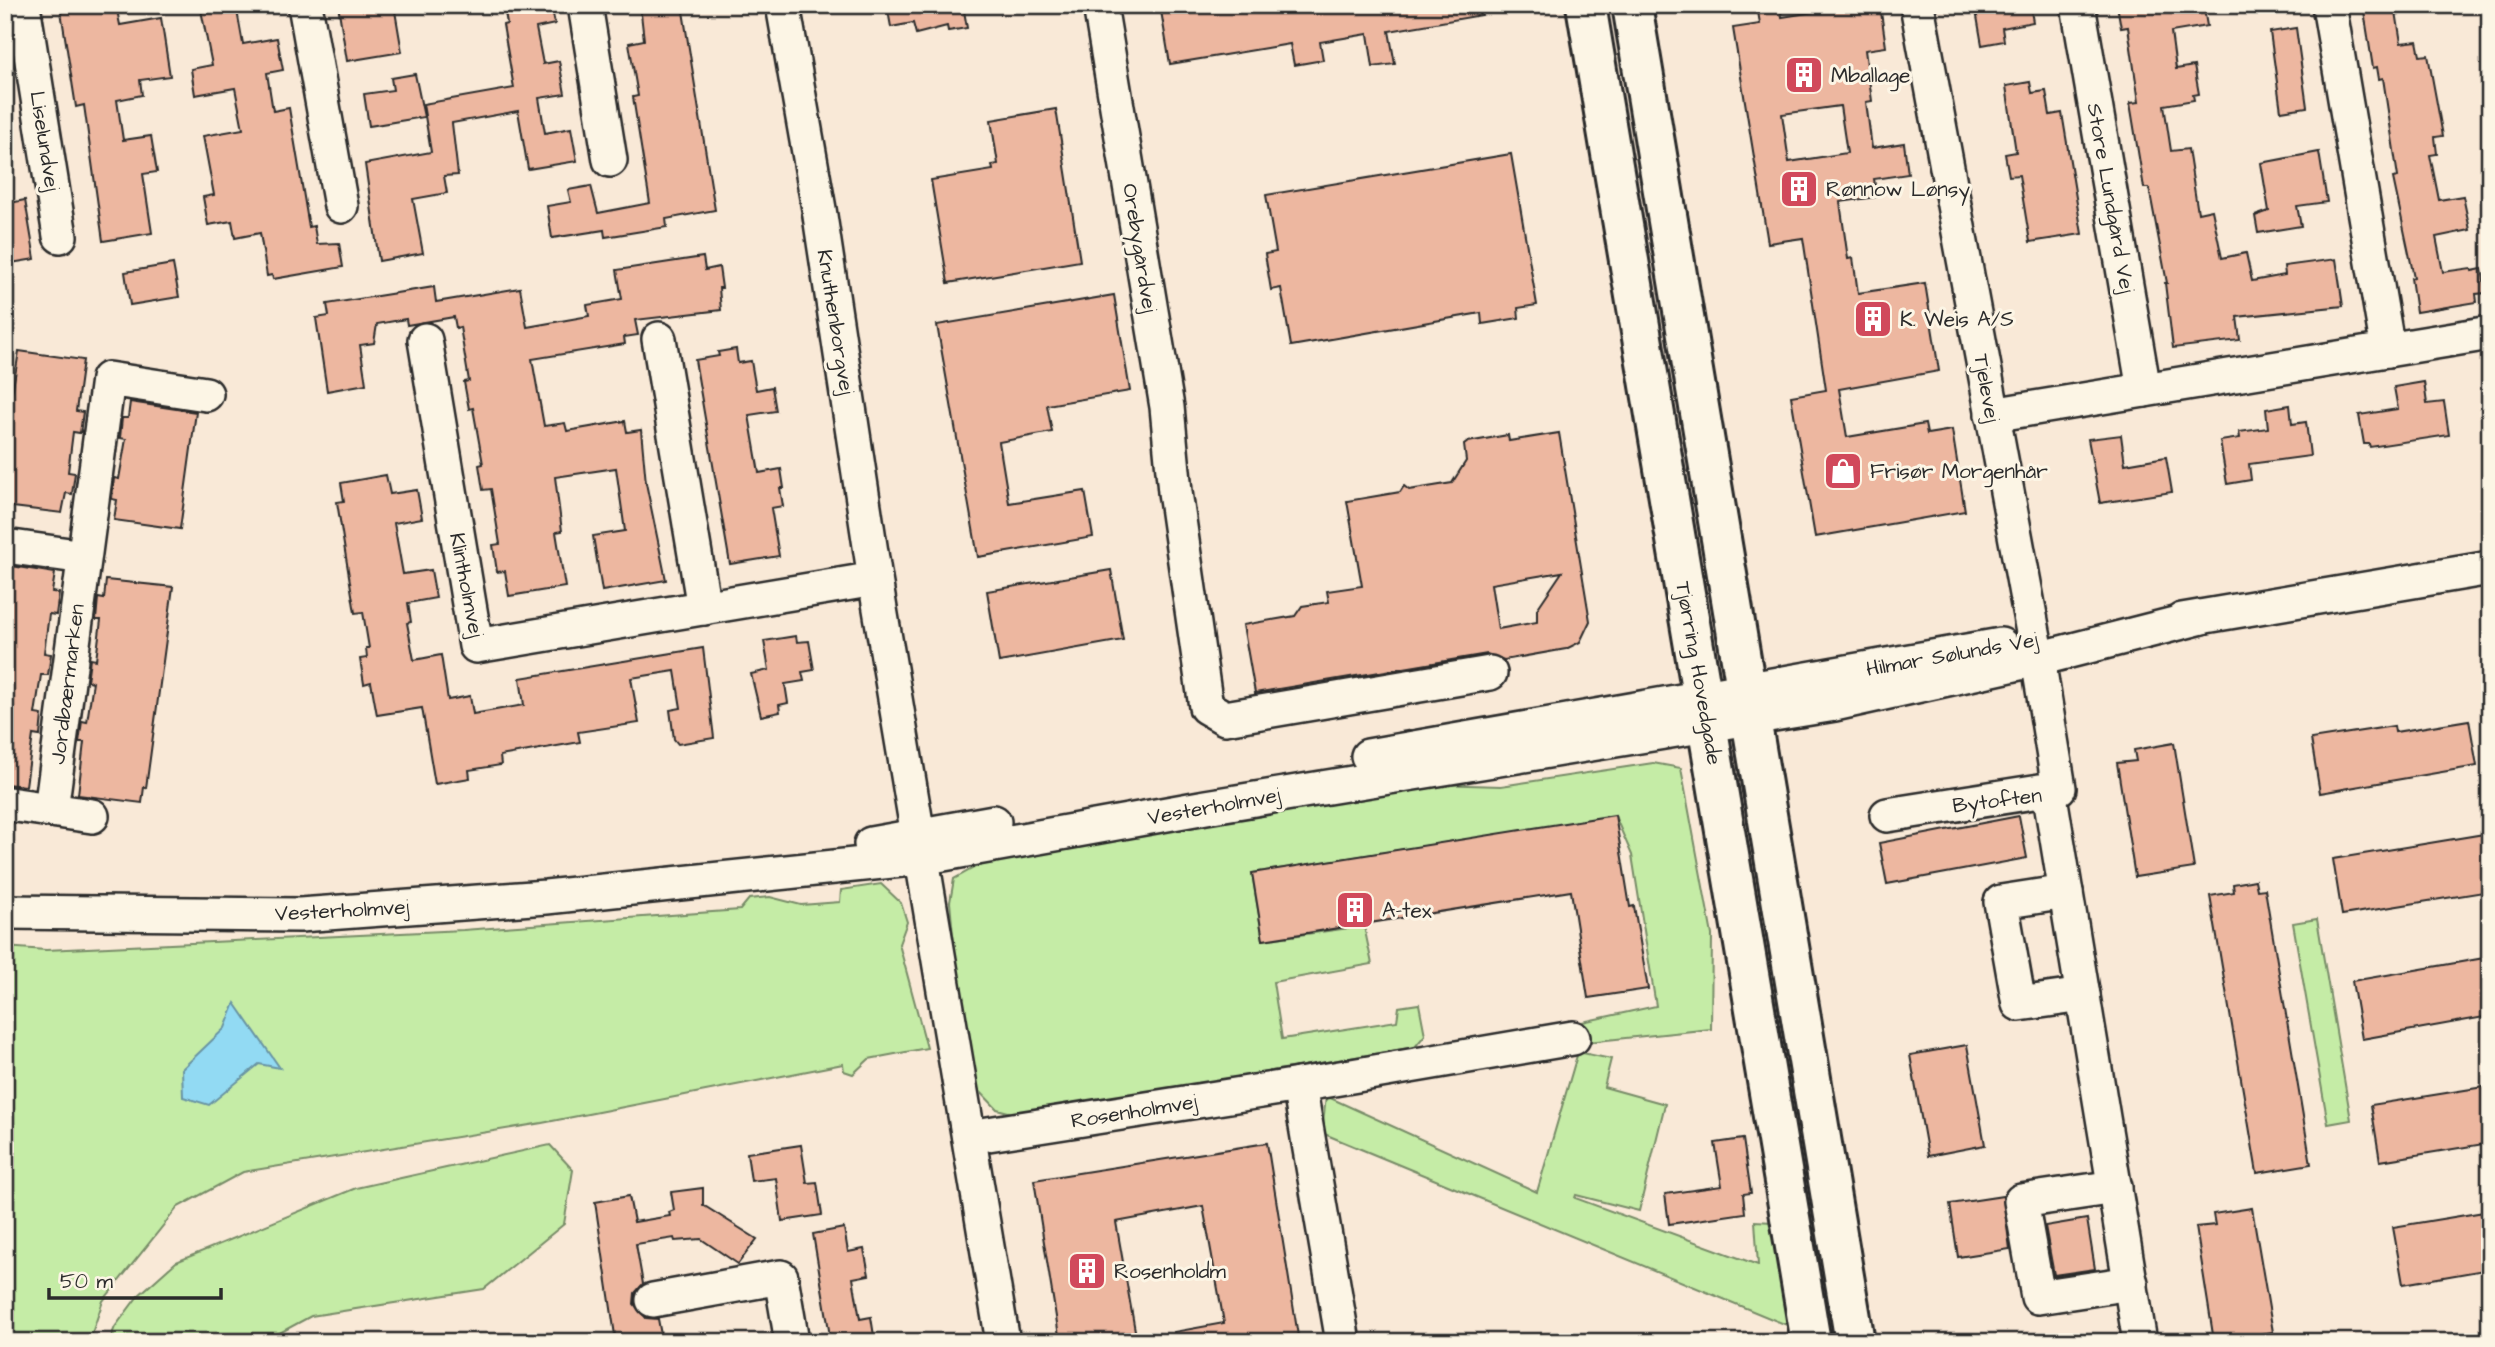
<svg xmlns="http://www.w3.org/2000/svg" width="2495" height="1347" font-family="'Architects Daughter',sans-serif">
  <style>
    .green { fill: #c5eca6; stroke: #788c68; stroke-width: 2 }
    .water { fill: #92daf3; stroke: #6994a3; stroke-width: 2 }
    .building { fill: #edb7a0; stroke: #2b2b2b; stroke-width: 2; fill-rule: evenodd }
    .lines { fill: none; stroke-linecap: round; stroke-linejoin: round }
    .minor-casing { stroke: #2b2b2b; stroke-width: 38 }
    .major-casing { stroke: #2b2b2b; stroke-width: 44 }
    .minor { stroke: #fcf5e5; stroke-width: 33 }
    .major { stroke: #fcf5e5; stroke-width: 38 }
    .labels { text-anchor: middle; stroke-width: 6; stroke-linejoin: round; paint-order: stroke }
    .poi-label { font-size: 21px; fill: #2b2b2b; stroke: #fcf5e5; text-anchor: start }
    .street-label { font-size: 21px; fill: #2b2b2b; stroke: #fcf5e5 }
  </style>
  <rect width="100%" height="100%" fill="#f9e9d7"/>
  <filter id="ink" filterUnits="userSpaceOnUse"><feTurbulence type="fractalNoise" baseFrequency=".0143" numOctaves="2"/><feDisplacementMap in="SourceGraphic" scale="14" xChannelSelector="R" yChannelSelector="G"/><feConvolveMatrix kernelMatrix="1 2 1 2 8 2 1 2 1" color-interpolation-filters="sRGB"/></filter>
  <g filter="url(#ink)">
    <!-- green -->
    <g class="green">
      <polygon points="1653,763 1681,768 1712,935 1711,1029 1588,1042 1582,1022 1656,1006 1632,855 1615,816 1252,873 1263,940 1364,926 1372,964 1273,982 1282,1039 1397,1021 1399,1007 1419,1004 1425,1035 1415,1047 1016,1114 997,1109 975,1086 956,969 950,902 954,879 990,859 1435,784 1501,786"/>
      <polygon points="881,884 901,903 907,922 899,944 927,1048 869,1059 853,1074 844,1071 843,1064 542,1123 243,1172 178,1207 103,1301 89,1342 5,1342 5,947 46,950 463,930 740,910 749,899 770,897 801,905 840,902 841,890"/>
      <polygon points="2317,919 2351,1120 2328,1124 2293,923"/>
      <polygon points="1578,1052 1611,1059 1604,1087 1665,1104 1639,1211 1576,1195 1575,1198 1758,1265 1755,1221 1773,1222 1789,1326 1322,1133 1326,1096 1537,1192"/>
      <polygon points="550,1145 573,1170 564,1224 484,1289 311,1316 263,1342 109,1342 115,1327 138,1296 176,1262 356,1188"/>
    </g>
    <!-- water -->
    <polygon class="water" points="235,1003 280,1068 259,1064 209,1105 183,1097 182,1069 225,1028"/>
    <!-- building -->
    <g class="building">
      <polygon points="60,5 116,5 120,25 161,18 170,76 140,80 142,95 117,100 123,140 151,136 157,172 143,174 152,233 103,241 84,105 76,107"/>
      <polygon points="200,5 236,5 243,44 277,38 283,70 267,73 273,111 289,108 309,227 314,226 317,244 339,243 343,267 273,279 272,275 267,276 260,233 235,238 232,221 208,225 203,197 214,195 203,136 243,129 235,88 195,95 191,69 212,65"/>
      <polygon points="338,5 394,5 402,52 347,61"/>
      <polygon points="514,5 551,5 555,24 536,28 543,64 559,61 565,94 539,98 545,133 571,128 577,161 528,169 518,111 452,123 458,175 444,176 447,193 413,199 423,253 379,261 365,164 431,152 423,104 514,88 503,25 507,24 504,7"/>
      <polygon points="640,5 682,5 715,210 666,219 667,227 605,237 604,230 552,238 547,206 571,202 568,190 591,186 598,213 650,203 633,97 638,96 629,43 644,40"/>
      <polygon points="887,5 963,5 967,28 948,31 947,26 916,34 913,23 891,27"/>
      <polygon points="1160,5 1481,5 1482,15 1389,31 1395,64 1373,67 1368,34 1320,42 1323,60 1294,65 1290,44 1170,64"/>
      <path d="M1757,5H1780L1782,17L1857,5H1880L1886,47L1865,50L1872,101L1866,102L1872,148L1904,143L1908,174L1874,179L1877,197L1840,202L1848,259L1853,258L1858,293L1925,283L1939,371L1839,389L1847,437L1925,424L1927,434L1952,430L1965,511L1815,537L1791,396L1826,390L1803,238L1768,243L1733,28L1760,24ZM1840,106L1847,153L1789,162L1782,114Z"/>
      <polygon points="1975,5 2030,5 2033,22 2002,28 2004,41 1982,45"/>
      <polygon points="2117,5 2186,5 2188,12 2204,9 2207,26 2171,32 2176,69 2194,66 2199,94 2193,95 2194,100 2164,105 2171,151 2188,149 2198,213 2212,210 2222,258 2246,253 2252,281 2285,275 2284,266 2336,259 2343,306 2237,317 2240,340 2173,348 2165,283 2167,283 2149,188 2144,188 2130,103 2139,102 2128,27 2121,28"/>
      <polygon points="2363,5 2395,5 2401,43 2417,41 2420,56 2428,55 2443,136 2435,137 2437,154 2430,155 2439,200 2463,196 2470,230 2436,237 2443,272 2471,268 2472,271 2482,269 2486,293 2476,294 2477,302 2416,312 2411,278 2414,277 2393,178 2398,177 2383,78 2379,79 2377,67 2373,68"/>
      <polygon points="2296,28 2307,107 2281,111 2270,32"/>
      <polygon points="415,74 424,117 369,126 364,94 393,90 391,78"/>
      <polygon points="2030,82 2032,93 2046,91 2050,115 2062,113 2082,234 2030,242 2019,175 2009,176 2005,154 2016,152 2006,86"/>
      <polygon points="1056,109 1080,261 948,283 931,180 993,170 992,165 998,164 991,120"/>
      <polygon points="2319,152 2327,202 2297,206 2301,226 2258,233 2255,216 2269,211 2261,163"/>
      <polygon points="1511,154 1537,305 1518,308 1519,318 1482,324 1481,313 1291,346 1281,288 1271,290 1265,254 1276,252 1266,195"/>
      <polygon points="25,200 35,259 5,264 5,204"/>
      <polygon points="703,257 705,270 719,267 722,288 719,288 721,310 635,320 638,335 624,337 625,344 532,359 544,426 565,423 567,431 625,421 627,432 641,430 646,483 666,580 602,591 593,536 625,531 616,468 555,477 562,531 556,532 565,587 509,596 505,571 497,572 493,545 500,544 491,489 483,490 479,465 483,464 473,408 469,409 464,382 469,381 460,327 456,328 454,317 407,325 406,319 377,324 374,343 360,345 366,384 327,391 316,318 329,316 327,304 434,287 436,302 520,288 527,327 589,316 587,305 622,299 617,270"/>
      <polygon points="173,264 179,297 130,305 125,272"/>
      <polygon points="1114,295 1130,391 1047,405 1052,432 999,442 1009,503 1085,491 1093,537 978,557 937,325"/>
      <polygon points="736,349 738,363 751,361 756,390 772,387 776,411 749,415 759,473 781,469 784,488 780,488 783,506 771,508 779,556 730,564 695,360 719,356 718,352"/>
      <polygon points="19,351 83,360 76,411 83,412 80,433 73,432 68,472 75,473 72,494 66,493 62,513 5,506 5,437"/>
      <polygon points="2424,382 2427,404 2444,402 2449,435 2370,447 2369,444 2364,444 2359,415 2398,409 2394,387"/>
      <polygon points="130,402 196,412 180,529 114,520 117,500 112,499 114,478 119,479 126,439 120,438 122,418 128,418"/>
      <polygon points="2290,405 2292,424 2306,422 2310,456 2249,464 2251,480 2227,484 2220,441 2240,438 2239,432 2268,428 2266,409"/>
      <path d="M1559,433L1590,621L1580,642L1566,649L1504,660L1487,654L1255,693L1243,625L1295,616L1302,606L1329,602L1327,591L1362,586L1347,501L1400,492L1404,486L1409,490L1452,483L1466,461L1464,445L1468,442L1508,435L1509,441ZM1562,572L1537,609V622L1498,629L1491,584Z"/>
      <polygon points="2121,435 2125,464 2166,457 2172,492 2100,503 2088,439"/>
      <polygon points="386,475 390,494 417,490 422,518 394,523 403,574 431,570 436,598 408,603 411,622 407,623 414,660 441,655 448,700 470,696 473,714 524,705 520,678 703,648 714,738 678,744 674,739 670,710 681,708 675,671 631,678 639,723 578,732 580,742 500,756 501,765 469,770 470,778 435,784 422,708 377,715 371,682 364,684 360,659 367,658 366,648 369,648 363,612 355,613 337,502 344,501 341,483"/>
      <polygon points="5,565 55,573 52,592 59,593 56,615 49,614 44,653 51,654 48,675 41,675 35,714 42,715 40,736 33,735 26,786 5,784"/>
      <polygon points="1111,570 1123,640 999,662 987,591"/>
      <polygon points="106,580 173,587 146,788 144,787 142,803 78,795 84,742 79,742 82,721 87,722 93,682 87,681 90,659 96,660 101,620 96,620 98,598 104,599"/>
      <polygon points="796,636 797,642 809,641 814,670 802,672 804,681 785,684 788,703 779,705 780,712 761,716 751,674 769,670 764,641"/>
      <polygon points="2469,720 2477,766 2320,793 2311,739 2394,726 2395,732"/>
      <polygon points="2174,743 2194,868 2135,877 2117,763 2136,761 2134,750"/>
      <polygon points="1615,815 1630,907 1634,906 1648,989 1588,998 1571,891 1263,940 1252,873"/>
      <polygon points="2019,816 2027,858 1887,884 1879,843"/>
      <polygon points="2490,833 2490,891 2342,915 2333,859"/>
      <polygon points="2255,880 2257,890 2265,889 2311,1164 2257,1173 2210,896 2234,892 2233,884"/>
      <polygon points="2490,957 2490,1016 2362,1039 2352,981"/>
      <polygon points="1967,1045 1985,1145 1928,1156 1910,1055"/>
      <polygon points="2490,1086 2490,1143 2380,1161 2371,1105"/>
      <polygon points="1743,1139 1751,1193 1743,1194 1745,1213 1669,1224 1665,1194 1722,1186 1715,1143"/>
      <polygon points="1267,1143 1299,1342 1175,1342 1174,1332 1224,1323 1203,1206 1116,1222 1137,1342 1060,1342 1034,1180"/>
      <polygon points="801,1145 807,1183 817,1182 822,1215 782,1221 776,1178 751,1181 747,1153"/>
      <polygon points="703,1188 703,1205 757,1239 738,1264 701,1239 675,1241 674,1238 636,1244 643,1284 635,1293 634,1304 646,1318 658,1319 662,1340 616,1342 595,1202 629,1196 634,1222 670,1216 669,1212 674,1210 671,1192"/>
      <polygon points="2003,1196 2010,1249 1958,1257 1950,1204"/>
      <polygon points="2252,1208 2273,1332 2214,1341 2196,1227 2215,1225 2213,1214"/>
      <polygon points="2490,1211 2490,1269 2403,1284 2393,1227"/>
      <polygon points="2087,1219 2095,1269 2054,1275 2045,1226"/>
      <polygon points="844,1228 848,1252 864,1249 869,1275 853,1278 860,1319 871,1317 875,1342 831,1342 813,1234"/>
    </g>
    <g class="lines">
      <defs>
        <g id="minor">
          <polyline points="23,5 60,236"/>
          <polyline points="305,5 341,206"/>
          <polyline points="585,5 610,160"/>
          <polyline points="783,5 819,209 875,579 1003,1342"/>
          <polyline points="1100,5 1167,407 1175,492 1206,707 1225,718 1490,673"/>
          <polyline points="2078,5 2144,390"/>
          <polyline points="2329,5 2388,350"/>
          <polyline points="659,339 704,608"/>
          <polyline points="425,340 476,646 875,579"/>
          <polyline points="1992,415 2490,333"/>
          <polyline points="5,546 84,557"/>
          <polyline points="2182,620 2490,568"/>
          <polyline points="1368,756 2001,645"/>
          <polyline points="2049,790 2140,1342"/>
          <polyline points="9,804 92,816"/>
          <polyline points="51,810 108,379 206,394"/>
          <polyline points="1887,815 2059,788 2038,659 1917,5"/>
          <polyline points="871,844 994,822"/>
          <polyline points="2066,892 2001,902 2019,1004 2083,995"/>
          <polyline points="5,912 300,915 546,897 921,858 1206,807 1835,704 2038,659 2202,617"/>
          <polyline points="1299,1085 1343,1342"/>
          <polyline points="969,1137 1299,1085 1573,1038"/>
          <polyline points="2115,1187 2021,1201 2038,1297 2131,1283"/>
          <polyline points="653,1300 781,1277 792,1342"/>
        </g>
        <g id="major">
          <polyline points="1586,5 1811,1342"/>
          <polyline points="1632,5 1855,1342"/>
        </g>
      </defs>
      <!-- minor casing -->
      <use href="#minor" class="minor-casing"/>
      <!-- major casing -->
      <use href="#major" class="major-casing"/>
      <!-- minor -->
      <use href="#minor" class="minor"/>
      <!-- major -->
      <use href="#major" class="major"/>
    </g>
  </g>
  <!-- icons -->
  <defs>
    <symbol id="building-square" viewBox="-11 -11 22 22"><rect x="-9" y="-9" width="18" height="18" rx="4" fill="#d1495b" stroke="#fcf5e5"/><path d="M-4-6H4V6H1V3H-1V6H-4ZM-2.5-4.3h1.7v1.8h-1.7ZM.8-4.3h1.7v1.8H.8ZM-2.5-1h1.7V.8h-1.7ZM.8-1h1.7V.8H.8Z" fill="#fff"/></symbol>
    <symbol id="shop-square" viewBox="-11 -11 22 22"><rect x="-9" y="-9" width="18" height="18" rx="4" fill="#d1495b" stroke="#fcf5e5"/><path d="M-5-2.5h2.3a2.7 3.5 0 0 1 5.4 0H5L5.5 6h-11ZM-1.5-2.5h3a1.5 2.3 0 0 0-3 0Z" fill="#fff"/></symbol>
  </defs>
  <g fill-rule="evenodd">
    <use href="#building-square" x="1782" y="53" width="44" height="44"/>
    <use href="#building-square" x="1777" y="167" width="44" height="44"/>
    <use href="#building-square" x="1851" y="297" width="44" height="44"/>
    <use href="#shop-square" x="1821" y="449" width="44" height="44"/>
    <use href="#building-square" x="1333" y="888" width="44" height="44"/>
    <use href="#building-square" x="1065" y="1249" width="44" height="44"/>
  </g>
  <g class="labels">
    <!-- poi labels -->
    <g class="poi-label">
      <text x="1831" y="82">Mballage</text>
      <text x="1826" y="196">Rønnow Lønsy</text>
      <text x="1900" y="326">K. Weis A/S</text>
      <text x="1870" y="478">Frisør Morgenhår</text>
      <text x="1382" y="917">A-tex</text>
      <text x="1114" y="1278">Rosenholdm</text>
    </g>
    <!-- street labels -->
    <g class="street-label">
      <text transform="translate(45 141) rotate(81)" y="7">Liselundvej</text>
      <text transform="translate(2111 198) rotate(80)" y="7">Store Lundgård Vej</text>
      <text transform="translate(1140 248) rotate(81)" y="7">Orebygårdvej</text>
      <text transform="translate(836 322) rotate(81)" y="7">Knuthenborgvej</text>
      <text transform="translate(1987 388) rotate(80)" y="7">Tjelevej</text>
      <text transform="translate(467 585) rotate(79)" y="7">Klintholmvej</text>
      <text transform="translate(1952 654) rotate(-10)" y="7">Hilmar Sølunds Vej</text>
      <text transform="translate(1699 673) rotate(80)" y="7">Tjørring Hovedgade</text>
      <text transform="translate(67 684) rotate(-83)" y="7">Jordbærmarken</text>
      <text transform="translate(1997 800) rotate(-7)" y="7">Bytoften</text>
      <text transform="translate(1214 806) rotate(-10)" y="7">Vesterholmvej</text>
      <text transform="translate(342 910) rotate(-3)" y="7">Vesterholmvej</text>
      <text transform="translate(1134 1111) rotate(-9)" y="7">Rosenholmvej</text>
    </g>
  </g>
  <!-- margin -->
  <rect width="2495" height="1347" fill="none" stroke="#fcf5e5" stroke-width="28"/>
  <rect x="14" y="14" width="2467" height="1319" fill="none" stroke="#2b2b2b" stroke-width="2.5" filter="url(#ink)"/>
  <!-- scale -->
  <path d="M49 1288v10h172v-10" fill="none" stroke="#2b2b2b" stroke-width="3.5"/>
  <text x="60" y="1288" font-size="21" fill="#2b2b2b" stroke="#fcf5e5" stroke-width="5" paint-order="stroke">50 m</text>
</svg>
